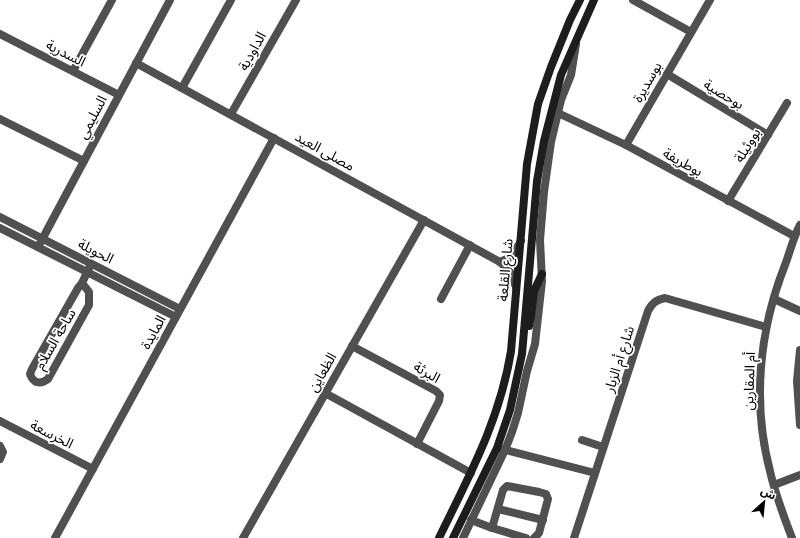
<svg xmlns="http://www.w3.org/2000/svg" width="800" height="538" font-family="'IBM Plex Sans','Noto Sans Arabic',sans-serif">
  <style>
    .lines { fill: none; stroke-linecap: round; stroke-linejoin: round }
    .street { stroke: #505050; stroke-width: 8 }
    .secondary { stroke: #1d1d1d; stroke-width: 8 }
    .labels { text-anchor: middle; stroke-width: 3.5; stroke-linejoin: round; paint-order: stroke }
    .street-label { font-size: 14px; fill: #000; stroke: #fff }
  </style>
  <rect width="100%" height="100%" fill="#fff"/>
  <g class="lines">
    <!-- street -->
    <g class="street">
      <polyline points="633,0 691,32"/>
      <polyline points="0,34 119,95"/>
      <polyline points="136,63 500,262 510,272 516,287"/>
      <polyline points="73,71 112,0"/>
      <polyline points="667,74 768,135"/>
      <polyline points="182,88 231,0"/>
      <polyline points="558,113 626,145 794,236"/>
      <polyline points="231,114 296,0"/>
      <polyline points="0,119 84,161"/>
      <polyline points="626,145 710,0"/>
      <polyline points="728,201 787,103"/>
      <polyline points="0,217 180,309"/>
      <polyline points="0,228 176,317"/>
      <polyline points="38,247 170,0"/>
      <polyline points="500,262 511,257 521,241"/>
      <path d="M82,283L89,292V305L48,379C40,385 33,383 30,374L32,369L78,288L82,283L91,264"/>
      <polyline points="441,299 470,245"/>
      <polyline points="774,299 800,311"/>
      <polyline points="352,346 436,391 440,395 439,401 417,444"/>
      <polyline points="800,350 797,381 800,425"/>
      <polyline points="325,393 471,473"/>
      <polyline points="0,421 93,469"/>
      <polyline points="582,440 603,447"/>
      <polyline points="0,446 3,452 0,459"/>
      <polyline points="502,449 595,473"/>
      <polyline points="774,485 800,475"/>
      <polyline points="498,509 543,520"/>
      <polyline points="471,520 492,528 526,538"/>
      <polyline points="492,528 503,490 507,486 539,492 546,494 548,499 539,533 534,538"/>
      <polyline points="55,538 274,138"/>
      <polyline points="243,538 424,220"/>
      <polyline points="463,538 505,450 512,432 518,413 527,371 535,344 542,281 540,240 544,192 551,142 561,100 571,75 576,44"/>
      <path d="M574,538L648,311C652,303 656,300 665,298L766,327"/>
      <path d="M792,538C784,517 775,494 770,471C752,403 759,331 785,265C790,252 793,238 800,225"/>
    </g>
    <!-- secondary -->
    <g class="secondary">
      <polyline points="529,326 531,316 534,291 542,274"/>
      <path d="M439,538C469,476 500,420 511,351L527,164L538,104L551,67L570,20L580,0"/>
      <polyline points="453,538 497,448 510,410 522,354 537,181 544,141 561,75 594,0"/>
    </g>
  </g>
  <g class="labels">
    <!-- street labels -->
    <g class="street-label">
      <text transform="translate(252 51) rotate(-61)" y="5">الداودية</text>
      <text transform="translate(66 53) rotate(27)" y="5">السدرية</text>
      <text transform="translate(647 82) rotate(-60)" y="5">بوسديرة</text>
      <text transform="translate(724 94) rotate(31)" y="5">بوحصية</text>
      <text transform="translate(92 117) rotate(-62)" y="5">السليمي</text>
      <text transform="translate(747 145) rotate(-59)" y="5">بووثيلة</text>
      <text transform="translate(325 151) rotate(29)" y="5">مصلى العيد</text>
      <text transform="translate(683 162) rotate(29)" y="5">بوطريفة</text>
      <text transform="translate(96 251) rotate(27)" y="5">الحويلة</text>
      <text transform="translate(505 270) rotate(-85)" y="5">شارع القلعة</text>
      <text transform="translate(153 332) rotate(-61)" y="5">المايدة</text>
      <text transform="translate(55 339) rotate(-60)" y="5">ساحة السلام</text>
      <text transform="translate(619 359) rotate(-72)" y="5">شارع أم الزبار</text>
      <text transform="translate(322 372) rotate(-60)" y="5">الظعاين</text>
      <text transform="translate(427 372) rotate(30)" y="5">البرثة</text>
      <text transform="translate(749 381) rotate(-88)" y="5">أم المقارين</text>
      <text transform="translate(52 434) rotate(27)" y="5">الخرسعة</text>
    </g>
  </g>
  <!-- north arrow -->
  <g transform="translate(764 502) rotate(27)" stroke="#ffffff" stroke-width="3" paint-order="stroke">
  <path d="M0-3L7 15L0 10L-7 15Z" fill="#000000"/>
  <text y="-6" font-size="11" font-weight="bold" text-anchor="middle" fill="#000000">ش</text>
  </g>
</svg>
